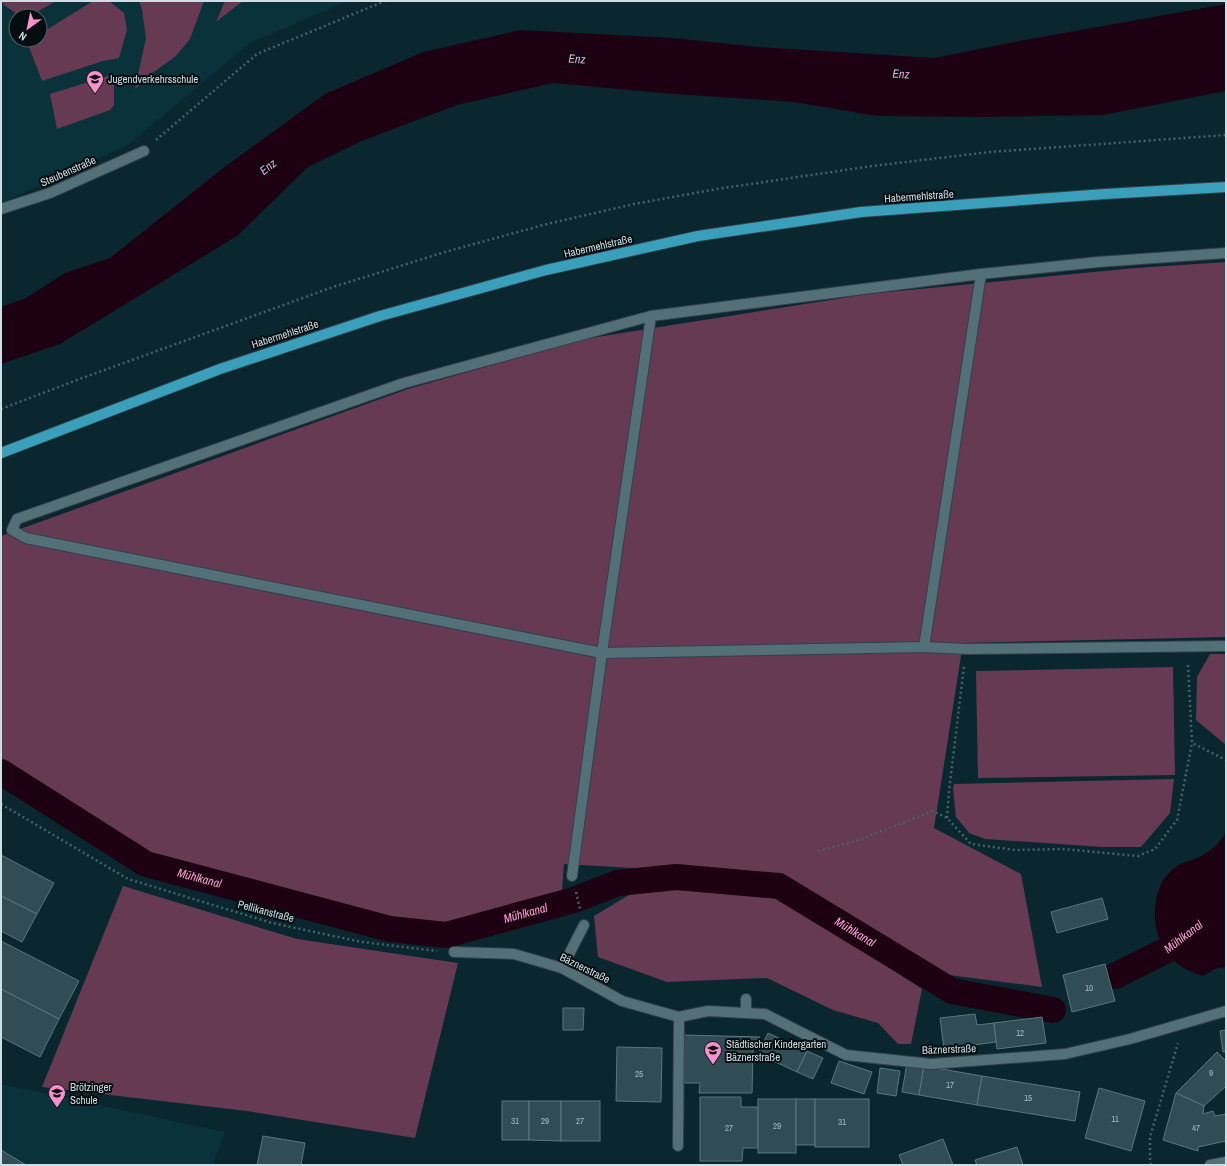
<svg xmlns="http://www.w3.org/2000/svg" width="1227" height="1166" font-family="'Archivo Narrow',sans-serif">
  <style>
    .built { fill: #09323b; fill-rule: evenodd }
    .green { fill: #663a53 }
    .water { fill: #1d0012 }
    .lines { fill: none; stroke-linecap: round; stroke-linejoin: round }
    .canal { stroke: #1d0012; stroke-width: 26 }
    .building { fill: #304c55; stroke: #5a7781 }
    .minor-casing { stroke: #324148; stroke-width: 12 }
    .major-casing { stroke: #324148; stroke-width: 12 }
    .path { stroke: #496169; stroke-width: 2.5; stroke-dasharray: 2 3; stroke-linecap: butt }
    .minor { stroke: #537079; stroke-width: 10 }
    .major { stroke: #399fba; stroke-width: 10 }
    .labels { text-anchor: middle; stroke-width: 4; stroke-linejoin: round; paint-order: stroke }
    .number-label { font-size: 9px; fill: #a7bac0 }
    .poi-label { font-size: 11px; fill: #cfdee4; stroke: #040e11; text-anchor: start }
    .street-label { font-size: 11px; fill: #cfdee4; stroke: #040e11 }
    .water-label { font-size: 12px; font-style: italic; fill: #f9a3d4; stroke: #040e11 }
  </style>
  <rect width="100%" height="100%" fill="#0a272f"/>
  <!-- built -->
  <g class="built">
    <path d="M1,1H348L250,43L128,145L1,203ZM16,16H40V40H16Z"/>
    <polygon points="1,1084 225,1132 213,1165 1,1165"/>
  </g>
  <!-- green -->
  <g class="green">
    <polygon points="2,1 56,1 39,11 17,14 4,5"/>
    <polygon points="93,1 109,1 124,13 127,30 119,58 103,61 42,81 29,47 32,40 40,40 40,34"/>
    <polygon points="139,1 204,1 190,39 175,57 148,76 135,89 146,38 142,10"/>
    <polygon points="225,1 243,1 216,22"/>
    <polygon points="114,74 114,105 110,110 57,129 50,94"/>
    <polygon points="1226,262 1226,637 963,643 934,828 1021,874 1042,987 942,974 783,877 564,864 562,890 441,929 149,860 1,764 1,536 408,389 584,339 868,294 1135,268"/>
    <polygon points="1210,654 1226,654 1226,745 1196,720 1197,677"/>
    <polygon points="1173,667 1175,775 978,778 976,671"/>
    <polygon points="1174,779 1170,813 1141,847 1103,847 985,839 969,833 956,817 953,789 954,784"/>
    <polygon points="123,886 297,939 458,963 415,1138 247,1111 42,1087"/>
    <polygon points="642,887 776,895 922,989 911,1044 898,1044 878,1023 833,1010 767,978 667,982 598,957 594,916"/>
  </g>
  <!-- water -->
  <g class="water">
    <polygon points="1226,4 1226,91 1103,115 981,117 877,116 794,102 661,93 553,83 457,105 364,140 308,167 237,236 60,344 1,364 1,307 26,298 65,273 110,258 222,169 325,94 423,52 521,30 673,38 758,47 934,58 1019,41"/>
    <path d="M1226,832V967L1214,969L1203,976C1191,972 1180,967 1171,959C1164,953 1161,943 1158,935C1151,910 1155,881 1177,866C1181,863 1187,862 1192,860C1207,854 1218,847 1226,832Z"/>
  </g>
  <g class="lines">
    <!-- canal -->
    <g class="canal">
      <path id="s1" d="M1,772L146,864L390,929L446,935L574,900L618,883L676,877L779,886L952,991L1053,1010"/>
      <path id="s2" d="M1115,976L1165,951L1226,904"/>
    </g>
  </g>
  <!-- building -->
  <g class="building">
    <polygon points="1,855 54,883 37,914 1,896"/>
    <polygon points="1,896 37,914 22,942 1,931"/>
    <polygon points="1102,898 1108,919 1057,933 1051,912"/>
    <polygon points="1,941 79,981 59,1019 1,989"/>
    <polygon points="1105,964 1115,1001 1072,1012 1063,975"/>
    <polygon points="1,989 59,1019 40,1057 1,1037"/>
    <polygon points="563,1008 584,1008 583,1030 563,1030"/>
    <polygon points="975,1014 977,1025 994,1023 996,1042 944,1049 940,1018"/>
    <polygon points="1042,1017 1046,1043 997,1049 994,1023"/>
    <polygon points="1226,1030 1226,1052 1223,1052 1220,1031"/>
    <polygon points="768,1033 807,1051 797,1072 758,1054"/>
    <polygon points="684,1035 760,1037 753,1051 752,1093 699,1093 700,1083 684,1083"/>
    <polygon points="617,1047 662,1048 661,1102 616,1101"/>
    <polygon points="807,1051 823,1058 813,1079 797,1072"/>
    <polygon points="1217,1052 1226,1061 1226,1086 1204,1106 1176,1093"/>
    <polygon points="839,1061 872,1072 864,1094 831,1083"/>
    <polygon points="907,1063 924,1066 919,1095 902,1092"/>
    <polygon points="924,1066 982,1076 977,1105 919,1095"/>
    <polygon points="880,1068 900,1071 896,1096 877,1093"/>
    <polygon points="982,1076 1080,1092 1075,1121 977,1105"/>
    <polygon points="1099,1088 1145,1101 1131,1151 1085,1138"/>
    <polygon points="1176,1093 1204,1106 1203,1114 1213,1111 1215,1116 1226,1114 1226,1141 1198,1147 1198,1151 1163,1140"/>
    <polygon points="700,1097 741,1097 741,1107 758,1107 758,1148 743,1148 742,1161 700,1161"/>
    <rect x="758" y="1099" width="38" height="54"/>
    <rect x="796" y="1099" width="19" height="46"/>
    <rect x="815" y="1099" width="54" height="48"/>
    <rect x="502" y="1101" width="27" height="39"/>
    <polygon points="529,1101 561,1101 561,1141 529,1140"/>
    <rect x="561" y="1101" width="39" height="40"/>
    <polygon points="263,1136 305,1143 301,1165 257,1165"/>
    <polygon points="943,1139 953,1165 903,1165 899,1155"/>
    <polygon points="1017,1147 1023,1165 977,1165 975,1160"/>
    <polygon points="1,1150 26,1165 1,1165"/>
  </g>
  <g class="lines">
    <defs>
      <g id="minor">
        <polyline points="1,209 50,193 144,151"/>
        <polyline points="1226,253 1098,262 981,274 651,316 404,383 17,519 12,530 26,538 602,653 924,647 966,649 1226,646"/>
        <polyline points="924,647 981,274"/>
        <polyline points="572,876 602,653 651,316"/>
        <polyline points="454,952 514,954 562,968 622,1001 679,1017 708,1011 765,1014 846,1055 931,1064 1065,1054 1130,1039 1226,1011"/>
        <polyline points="562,968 584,925"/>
        <polyline points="746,1013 746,999"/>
        <polyline points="678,1146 679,1017"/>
        <polyline points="1210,1165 1226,1162"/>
      </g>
      <polyline id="major" points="1,453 220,369 380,316 546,270 698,236 861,212 1105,194 1226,187"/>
    </defs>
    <!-- minor casing -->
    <use href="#minor" class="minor-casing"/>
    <!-- major casing -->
    <use href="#major" class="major-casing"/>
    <!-- path -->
    <g class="path">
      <polyline points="156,140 257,54 385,1"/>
      <polyline points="1,409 77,380 333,287 445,252 547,224 634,204 717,189 872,166 990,152 1226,135"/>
      <polyline points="1188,665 1192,743 1226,760"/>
      <polyline points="1,804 128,879 272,923 362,942 437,951"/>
      <polyline points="947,818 949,791 964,666"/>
      <polyline points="818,851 853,842 933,811 947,818 971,844 1015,850 1063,849 1138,856 1155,849 1177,820 1192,743"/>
      <polyline points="576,892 580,909"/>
      <polyline points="1151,1165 1150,1161 1150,1137 1178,1043"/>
    </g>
    <!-- minor -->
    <use href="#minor" class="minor"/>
    <!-- major -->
    <use href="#major" class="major"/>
  </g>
  <!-- icons -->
  <defs>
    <symbol id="school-pin" viewBox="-11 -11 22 30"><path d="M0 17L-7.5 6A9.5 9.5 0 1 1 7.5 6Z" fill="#f790cd" stroke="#040e11"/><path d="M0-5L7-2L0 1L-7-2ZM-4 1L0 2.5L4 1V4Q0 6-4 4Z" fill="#111"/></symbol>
  </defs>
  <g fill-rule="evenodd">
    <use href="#school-pin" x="85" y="69" width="20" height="27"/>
    <use href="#school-pin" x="703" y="1040" width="20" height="27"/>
    <use href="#school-pin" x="47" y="1083" width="20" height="27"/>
  </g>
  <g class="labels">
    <!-- number labels -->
    <g class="number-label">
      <text x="1089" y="991">10</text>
      <text x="1020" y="1036">12</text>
      <text x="1211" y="1076">9</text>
      <text x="639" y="1077">25</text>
      <text x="950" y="1088">17</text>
      <text x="1028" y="1101">15</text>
      <text x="1115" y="1122">11</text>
      <text x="515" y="1124">31</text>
      <text x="545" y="1124">29</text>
      <text x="580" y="1124">27</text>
      <text x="842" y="1125">31</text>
      <text x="777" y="1129">29</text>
      <text x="729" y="1131">27</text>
      <text x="1196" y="1131">47</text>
    </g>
    <!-- poi labels -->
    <g class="poi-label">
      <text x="108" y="83">Jugendverkehrsschule</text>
      <text x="726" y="1048">Städtischer Kindergarten<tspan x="726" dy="13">Bäznerstraße</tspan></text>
      <text x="70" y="1091">Brötzinger<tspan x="70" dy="13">Schule</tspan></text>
    </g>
    <!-- street labels -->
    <g class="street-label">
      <text transform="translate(68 171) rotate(-24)" y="4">Steubenstraße</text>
      <text transform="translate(919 196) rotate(-4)" y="4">Habermehlstraße</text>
      <text transform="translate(598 246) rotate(-13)" y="4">Habermehlstraße</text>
      <text transform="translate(285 334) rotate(-18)" y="4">Habermehlstraße</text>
      <text transform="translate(266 911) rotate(15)" y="4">Pellikanstraße</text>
      <text transform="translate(585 968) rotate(26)" y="4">Bäznerstraße</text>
      <text transform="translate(949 1049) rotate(-2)" y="4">Bäznerstraße</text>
    </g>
    <!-- water labels -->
    <g class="water-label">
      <text transform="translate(577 59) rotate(3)" y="4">Enz</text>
      <text transform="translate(901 74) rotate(3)" y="4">Enz</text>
      <text transform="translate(268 167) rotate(-38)" y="4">Enz</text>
      <text dy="4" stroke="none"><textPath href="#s1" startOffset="227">Mühlkanal</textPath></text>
      <text dy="4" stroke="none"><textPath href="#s1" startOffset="563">Mühlkanal</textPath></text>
      <text dy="4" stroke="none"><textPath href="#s1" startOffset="911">Mühlkanal</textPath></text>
      <text dy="4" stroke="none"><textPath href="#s2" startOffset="79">Mühlkanal</textPath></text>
    </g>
  </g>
  <!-- border -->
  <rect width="1227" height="1166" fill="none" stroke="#cfdee4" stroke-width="4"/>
  <!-- north arrow -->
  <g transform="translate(28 28) rotate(213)"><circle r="19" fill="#040e11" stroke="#556165"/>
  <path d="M0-3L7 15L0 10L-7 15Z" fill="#f790cd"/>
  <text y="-6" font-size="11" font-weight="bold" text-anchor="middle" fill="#cfdee4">N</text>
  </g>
</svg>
